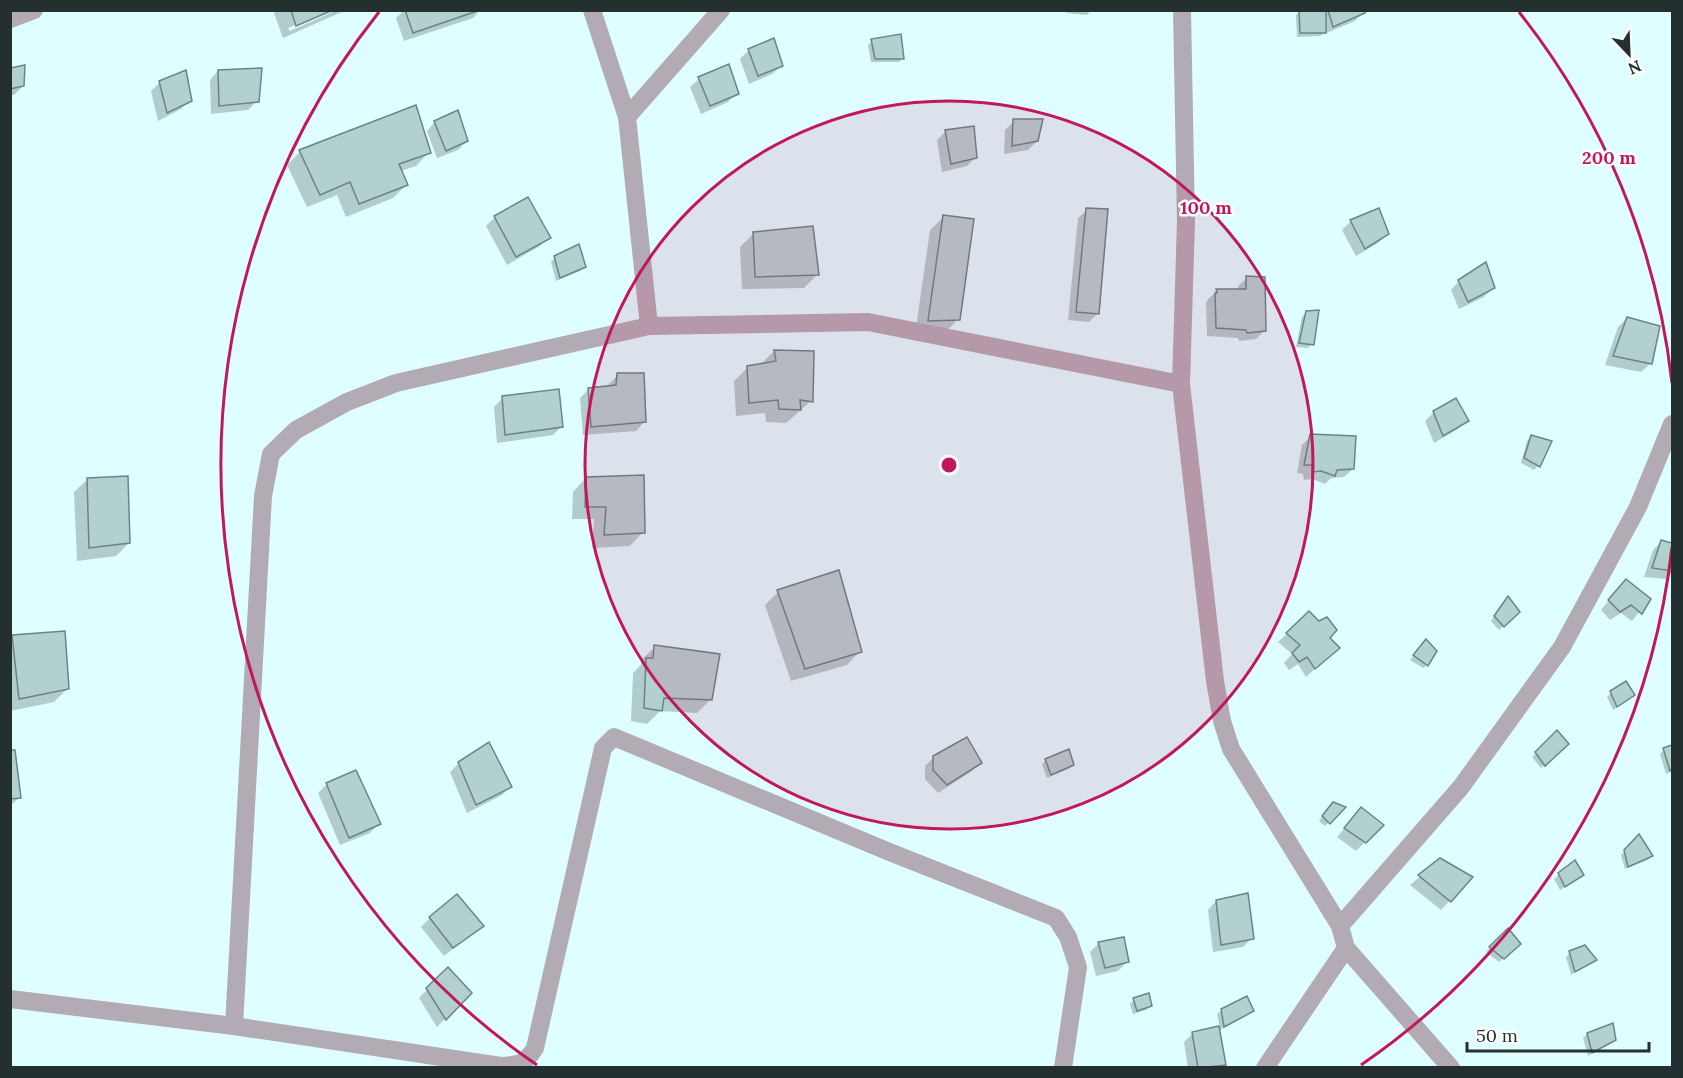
<svg xmlns="http://www.w3.org/2000/svg" width="1683" height="1078" font-family="Lora,serif">
  <style>
    .shadow { fill: #0003 }
    .building { fill: #b3d0d1; stroke: #6a8586; stroke-width: 1.5 }
    .lines { fill: none; stroke-linecap: round; stroke-linejoin: round }
    .street { stroke: #b3abb3; stroke-width: 18 }
    .ring { fill: none; stroke: #c2185b; stroke-width: 3 }
    .centre { fill: #c2185b; stroke: #fff; stroke-width: 3 }
    .ring-label { font-size: 18px; text-anchor: middle; font-weight: bold; fill: #c2185b; stroke: #fff; stroke-width: 5; stroke-linejoin: round; paint-order: stroke }
  </style>
  <rect width="100%" height="100%" fill="#dffeff"/>
  <!-- shadow -->
  <g class="shadow">
    <polygon points="273,10 329,10 288,28 290,31 337,10 346,10 283,38"/>
    <polygon points="404,10 480,10 473,18 404,41 396,18"/>
    <polygon points="1067,10 1091,10 1087,15 1067,13"/>
    <polygon points="1363,10 1364,12 1355,21 1324,34 1324,33 1320,36 1297,37 1296,15 1300,11"/>
    <polygon points="872,41 903,58 899,62 871,62 868,45"/>
    <polygon points="749,50 781,66 772,74 749,84 740,59"/>
    <polygon points="10,69 23,86 14,95 10,95"/>
    <polygon points="218,71 257,101 248,110 211,114 210,80"/>
    <polygon points="699,79 737,93 728,102 701,114 690,87"/>
    <polygon points="160,82 190,100 181,109 158,121 151,91"/>
    <polygon points="1014,121 1037,141 1028,150 1004,154 1005,130"/>
    <polygon points="435,122 467,141 458,150 437,158 427,131"/>
    <polygon points="946,131 976,157 967,166 942,172 937,140"/>
    <polygon points="300,152 429,152 416,166 401,171 406,185 393,198 346,217 337,195 307,207 287,165"/>
    <polygon points="527,199 549,238 540,246 507,265 486,226 495,217"/>
    <polygon points="1087,210 1097,314 1089,322 1068,320 1078,218"/>
    <polygon points="944,217 958,319 945,333 915,334 930,230"/>
    <polygon points="1351,221 1387,234 1378,243 1356,256 1342,230"/>
    <polygon points="754,233 817,275 804,288 742,289 740,247"/>
    <polygon points="555,258 584,267 580,271 556,281 551,262"/>
    <polygon points="1247,278 1265,330 1256,339 1239,341 1238,338 1207,336 1206,303 1208,299 1217,291 1238,291 1238,286"/>
    <polygon points="1459,281 1493,288 1484,297 1459,309 1451,290"/>
    <polygon points="1306,313 1312,344 1308,348 1296,347 1302,317"/>
    <polygon points="1627,318 1658,327 1650,364 1641,372 1605,365 1618,327"/>
    <polygon points="774,351 811,401 786,423 766,422 765,413 736,416 734,381 748,367 760,365"/>
    <polygon points="618,375 644,422 636,431 583,435 580,398 589,389 609,387 609,384"/>
    <polygon points="503,398 562,426 553,435 497,443 494,407"/>
    <polygon points="1434,412 1467,420 1458,429 1434,443 1425,421"/>
    <polygon points="1311,436 1353,469 1344,477 1331,478 1325,484 1312,479 1304,480 1303,474 1297,473 1302,445"/>
    <polygon points="1531,437 1550,442 1538,466 1534,470 1521,463 1527,441"/>
    <polygon points="586,478 643,532 630,546 592,548 594,519 572,519 573,492"/>
    <polygon points="88,479 129,543 116,556 77,561 74,492"/>
    <polygon points="1662,541 1672,544 1672,573 1666,579 1644,577 1653,550"/>
    <polygon points="1617,590 1649,600 1632,621 1621,613 1610,620 1601,610"/>
    <polygon points="778,592 860,651 847,665 791,681 765,605"/>
    <polygon points="1504,602 1518,612 1499,630 1491,621"/>
    <polygon points="1309,613 1328,638 1329,656 1306,677 1298,664 1289,670 1284,663 1292,654 1278,642"/>
    <polygon points="13,636 68,688 54,702 10,711 10,639"/>
    <polygon points="1422,645 1427,665 1423,668 1410,660"/>
    <polygon points="655,647 710,700 697,713 660,711 647,724 631,721 633,673 641,665 641,660"/>
    <polygon points="1611,693 1629,699 1613,710 1607,697"/>
    <polygon points="1557,732 1566,744 1541,768 1532,757"/>
    <polygon points="488,744 511,786 502,795 467,813 450,772 459,763"/>
    <polygon points="1672,747 1672,771 1666,774 1660,754 1664,750"/>
    <polygon points="10,752 20,797 10,806"/>
    <polygon points="934,757 980,763 972,771 938,793 925,779 925,766"/>
    <polygon points="1046,760 1072,765 1068,769 1047,778 1042,764"/>
    <polygon points="327,784 379,824 370,833 340,845 318,793"/>
    <polygon points="1329,808 1344,808 1325,826 1319,821"/>
    <polygon points="1356,816 1382,825 1356,851 1337,837"/>
    <polygon points="1639,837 1651,856 1648,860 1625,869 1621,855"/>
    <polygon points="1440,860 1471,878 1441,910 1410,885"/>
    <polygon points="1574,862 1578,878 1560,890 1554,879"/>
    <polygon points="1216,901 1252,938 1243,947 1213,952 1208,910"/>
    <polygon points="430,918 482,926 444,956 421,927"/>
    <polygon points="1508,930 1519,944 1499,962 1486,952"/>
    <polygon points="1099,943 1127,962 1118,971 1096,976 1090,952"/>
    <polygon points="1570,953 1595,959 1571,975 1566,957"/>
    <polygon points="448,969 470,993 437,1027 419,998"/>
    <polygon points="1134,1000 1150,1005 1146,1010 1133,1014 1130,1004"/>
    <polygon points="1222,1010 1252,1011 1218,1031 1224,1065 1221,1068 1188,1068 1184,1042 1193,1033 1220,1028 1217,1014"/>
    <polygon points="1587,1034 1614,1039 1588,1056 1583,1038"/>
  </g>
  <!-- building -->
  <g class="building">
    <polygon points="291,10 333,10 296,26"/>
    <polygon points="405,10 480,10 413,33"/>
    <polygon points="1299,10 1326,10 1326,33 1300,33"/>
    <polygon points="1328,10 1365,10 1365,13 1333,27"/>
    <polygon points="901,34 904,59 875,59 871,39"/>
    <polygon points="774,38 783,66 758,76 748,49"/>
    <polygon points="729,64 739,94 710,106 698,77"/>
    <polygon points="25,65 24,86 10,89 10,68"/>
    <polygon points="262,68 259,102 219,106 218,70"/>
    <polygon points="186,70 192,101 167,113 159,81"/>
    <polygon points="416,105 431,153 399,164 408,185 359,204 350,182 320,195 299,150"/>
    <polygon points="458,110 468,141 446,151 434,121"/>
    <polygon points="1013,119 1043,119 1038,141 1012,146"/>
    <polygon points="974,126 977,158 951,164 945,130"/>
    <polygon points="528,197 551,238 516,257 494,216"/>
    <polygon points="1086,208 1108,209 1099,314 1076,312"/>
    <polygon points="1379,208 1389,234 1365,249 1350,220"/>
    <polygon points="943,215 974,219 960,320 928,321"/>
    <polygon points="813,226 819,275 755,277 753,232"/>
    <polygon points="579,244 586,267 560,278 554,256"/>
    <polygon points="1486,262 1495,288 1468,302 1458,280"/>
    <polygon points="1246,276 1265,277 1266,331 1247,333 1246,330 1216,328 1215,293 1217,293 1216,289 1246,289"/>
    <polygon points="1319,310 1314,345 1299,343 1306,311"/>
    <polygon points="1627,317 1660,326 1652,364 1613,356"/>
    <polygon points="774,350 814,351 813,402 800,400 801,410 779,409 778,400 749,403 747,366 776,361"/>
    <polygon points="617,373 644,373 646,422 591,427 588,388 616,385"/>
    <polygon points="559,389 563,427 505,435 502,396"/>
    <polygon points="1456,398 1469,421 1443,436 1433,411"/>
    <polygon points="1310,434 1356,436 1354,469 1337,470 1335,476 1321,471 1312,472 1312,465 1304,465"/>
    <polygon points="1531,435 1552,441 1540,467 1524,458"/>
    <polygon points="644,475 645,533 604,535 606,507 585,507 586,477"/>
    <polygon points="128,476 130,543 89,548 87,478"/>
    <polygon points="1661,540 1672,543 1672,571 1652,568"/>
    <polygon points="839,570 862,652 805,669 777,590"/>
    <polygon points="1626,579 1651,599 1642,614 1631,605 1620,612 1608,600"/>
    <polygon points="1508,596 1520,612 1504,627 1494,616"/>
    <polygon points="1309,611 1319,621 1327,617 1337,630 1330,638 1340,648 1315,669 1307,657 1299,662 1292,653 1300,645 1286,633"/>
    <polygon points="65,631 69,689 19,699 12,635"/>
    <polygon points="1426,639 1437,651 1428,666 1413,655"/>
    <polygon points="654,645 720,654 712,700 664,698 662,711 644,708 646,658 653,658"/>
    <polygon points="1626,681 1635,695 1617,707 1610,691"/>
    <polygon points="1557,730 1569,744 1545,766 1535,752"/>
    <polygon points="967,737 982,763 947,785 933,770 933,756"/>
    <polygon points="489,742 512,787 476,805 458,762"/>
    <polygon points="1672,745 1672,770 1670,771 1663,748"/>
    <polygon points="1069,749 1074,765 1051,775 1045,759"/>
    <polygon points="10,750 15,750 21,798 10,799"/>
    <polygon points="356,770 381,824 349,838 326,783"/>
    <polygon points="1333,802 1346,807 1330,824 1322,816"/>
    <polygon points="1361,807 1384,825 1366,843 1344,828"/>
    <polygon points="1639,834 1653,856 1628,867 1624,850"/>
    <polygon points="1440,858 1473,877 1451,902 1418,875"/>
    <polygon points="1575,860 1584,875 1565,887 1558,873"/>
    <polygon points="1248,893 1254,939 1221,945 1216,900"/>
    <polygon points="457,894 484,926 453,948 429,917"/>
    <polygon points="1508,928 1521,944 1504,959 1489,947"/>
    <polygon points="1124,937 1129,962 1105,968 1098,942"/>
    <polygon points="1585,945 1597,960 1575,972 1569,951"/>
    <polygon points="448,967 472,993 446,1020 426,988"/>
    <polygon points="1149,993 1152,1006 1137,1011 1133,998"/>
    <polygon points="1247,996 1254,1011 1224,1027 1221,1009"/>
    <polygon points="1613,1023 1616,1040 1592,1053 1587,1033"/>
    <polygon points="1219,1026 1226,1065 1198,1068 1192,1032"/>
  </g>
  <g class="lines">
    <!-- street -->
    <g class="street">
      <polyline points="592,10 627,117 649,326"/>
      <polyline points="10,19 34,10"/>
      <polyline points="627,117 721,10"/>
      <polyline points="1181,384 1186,221 1182,10"/>
      <polyline points="1340,926 1461,787 1562,647 1638,507 1672,424"/>
      <path d="M10,999L234,1026L501,1066C520,1065 525,1064 535,1048L603,748L614,737L887,851L1056,918L1068,937L1078,967L1063,1068"/>
      <polyline points="234,1026 263,496 271,454 296,430 347,402 396,383 649,326 868,322 1181,384 1215,681 1222,721 1231,749 1340,926 1346,948 1451,1068"/>
      <polyline points="1265,1068 1346,948"/>
    </g>
  </g>
  <!-- distance rings -->
  <circle cx="949" cy="465" r="364" fill="#c2185b" fill-opacity=".12"/>
  <g class="ring">
    <circle cx="949" cy="465" r="364"/>
    <path d="M1672 547A728 728 0 0 1 1361 1065M537 1065A728 728 0 0 1 379 12M1519 12A728 728 0 0 1 1672 383"/>
  </g>
  <circle cx="949" cy="465" r="9" class="centre"/>
  <g class="ring-label">
    <text x="1609" y="164">200 m</text>
    <text x="1206" y="214">100 m</text>
  </g>
  <!-- border -->
  <rect width="1683" height="1078" fill="none" stroke="#242f30" stroke-width="24"/>
  <!-- north arrow -->
  <g transform="translate(1629 54) rotate(157)" stroke="#ffffff" stroke-width="4.5" paint-order="stroke">
  <path d="M0-4.5L10 22L0 15L-10 22Z" fill="#242f30"/>
  <text y="-9" font-size="16" font-weight="bold" text-anchor="middle" fill="#242f30">N</text>
  </g>
  <!-- scale -->
  <path d="M1467 1042v9h182v-9" fill="none" stroke="#242f30" stroke-width="3"/>
  <text x="1476" y="1042" font-size="18" fill="#242f30" stroke="#ffffff" stroke-width="4.5" paint-order="stroke">50 m</text>
</svg>
